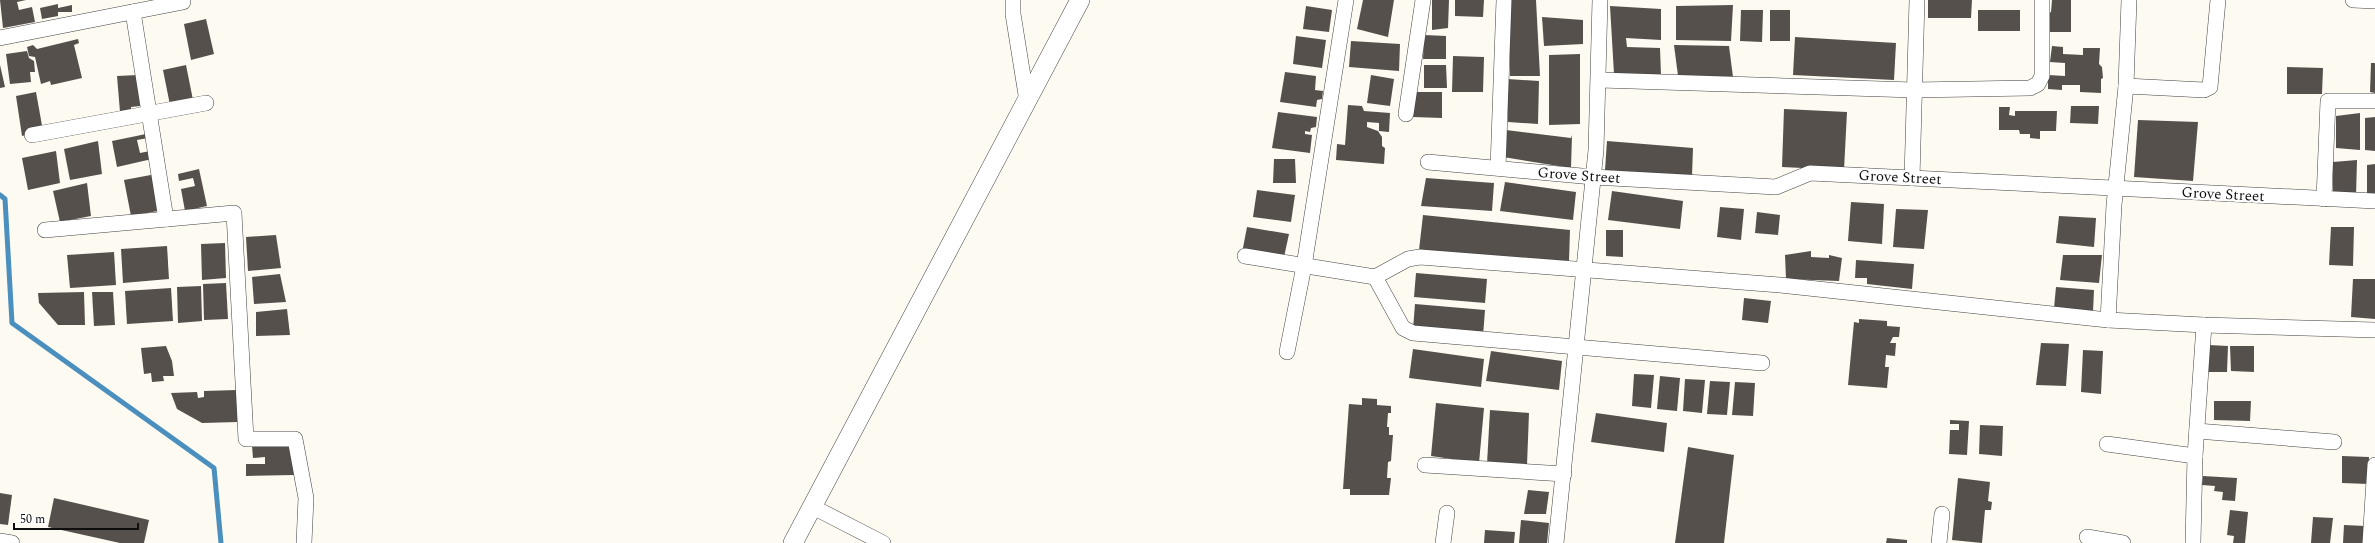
<svg xmlns="http://www.w3.org/2000/svg" width="2375" height="543" font-family="Spectral,serif">
  <style>
    .lines { fill: none; stroke-linecap: round; stroke-linejoin: round }
    .stream { stroke: #4a8fbe; stroke-width: 5 }
    .building { fill: #56504c }
    .minor-casing { stroke: #414141; stroke-width: 16 }
    .tertiary-casing { stroke: #414141; stroke-width: 20 }
    .minor { stroke: #fff; stroke-width: 15 }
    .tertiary { stroke: #fff; stroke-width: 19 }
    .labels { text-anchor: middle; stroke-width: 4; stroke-linejoin: round; paint-order: stroke }
    .street-label { font-size: 15px; fill: #0e0e0e; stroke: #fff }
  </style>
  <rect width="100%" height="100%" fill="#fdfbf1"/>
  <g class="lines">
    <!-- stream -->
    <polyline class="stream" points="0,195 5,199 12,323 214,468 221,543"/>
  </g>
  <!-- building -->
  <g class="building">
    <polygon points="0,0 26,0 17,2 19,10 32,7 35,22 3,28"/>
    <polygon points="1363,0 1394,0 1388,37 1357,29"/>
    <polygon points="1432,0 1449,0 1448,28 1432,30"/>
    <polygon points="1455,0 1484,0 1483,17 1455,16"/>
    <polygon points="1510,0 1536,0 1540,76 1510,76"/>
    <polygon points="1928,0 1972,0 1971,18 1928,18"/>
    <polygon points="2052,0 2071,0 2071,32 2047,32 2047,14 2051,12"/>
    <polygon points="58,4 58,8 72,5 72,12 58,12 58,16 42,19 40,8"/>
    <polygon points="1733,5 1731,41 1676,40 1676,6"/>
    <polygon points="1306,6 1332,10 1329,32 1303,29"/>
    <polygon points="1610,6 1661,9 1661,40 1626,38 1627,47 1660,48 1661,75 1614,74"/>
    <polygon points="1741,10 1763,10 1762,42 1740,41"/>
    <rect x="1770" y="10" width="20" height="31"/>
    <rect x="1978" y="10" width="42" height="21"/>
    <polygon points="1542,17 1583,20 1583,44 1544,46"/>
    <polygon points="206,19 214,54 191,60 184,24"/>
    <polygon points="1424,35 1446,36 1446,59 1423,59"/>
    <polygon points="1296,36 1326,40 1322,68 1293,64"/>
    <polygon points="1795,37 1896,43 1894,80 1793,75"/>
    <polygon points="78,39 79,43 74,45 82,78 51,85 50,81 41,84 35,57 29,56 27,47 33,45 37,49"/>
    <polygon points="1351,41 1400,44 1399,71 1349,67"/>
    <polygon points="1674,45 1729,46 1733,77 1678,76"/>
    <polygon points="2052,46 2063,47 2063,54 2083,55 2083,48 2100,48 2099,64 2102,67 2103,78 2101,79 2101,93 2080,92 2080,85 2062,85 2062,90 2048,89 2048,75 2065,76 2065,63 2050,62"/>
    <polygon points="27,51 29,58 34,61 35,72 30,72 31,82 10,84 6,54"/>
    <polygon points="1580,54 1580,124 1549,125 1549,55"/>
    <polygon points="1453,56 1484,57 1483,92 1452,92"/>
    <polygon points="2371,63 2375,63 2375,93 2370,92"/>
    <polygon points="0,65 5,87 0,88"/>
    <polygon points="186,65 193,100 170,105 163,70"/>
    <polygon points="1424,65 1446,65 1447,88 1424,88"/>
    <polygon points="2287,67 2323,68 2322,94 2287,94"/>
    <polygon points="1285,72 1316,76 1315,90 1323,91 1322,99 1317,100 1316,107 1280,102"/>
    <polygon points="138,75 140,106 131,107 131,111 120,112 117,76"/>
    <polygon points="1371,75 1394,79 1390,106 1367,103"/>
    <polygon points="1508,79 1539,81 1538,124 1508,122"/>
    <polygon points="36,92 43,131 22,136 16,96"/>
    <polygon points="1413,92 1442,92 1442,118 1413,117"/>
    <polygon points="1348,105 1362,106 1364,111 1390,113 1389,132 1379,131 1379,123 1367,122 1367,127 1378,131 1382,137 1382,146 1385,148 1384,164 1336,160 1337,144 1345,145"/>
    <polygon points="2071,106 2099,106 2098,124 2070,123"/>
    <polygon points="1999,107 2010,107 2009,115 2015,116 2015,111 2057,111 2056,131 2040,131 2040,139 2030,138 2030,134 2020,134 2019,130 1999,130"/>
    <polygon points="1784,109 1847,112 1844,170 1782,167"/>
    <polygon points="1278,112 1317,117 1316,127 1311,128 1310,132 1305,131 1305,134 1312,135 1310,153 1272,148"/>
    <polygon points="2360,113 2360,150 2336,148 2336,116"/>
    <polygon points="2375,117 2375,151 2365,150 2365,118"/>
    <polygon points="2138,120 2198,122 2193,181 2134,177"/>
    <polygon points="1506,130 1571,138 1572,135 1571,168 1503,157"/>
    <polygon points="146,134 148,138 137,140 140,153 150,151 152,159 117,167 112,141"/>
    <polygon points="98,141 102,174 70,180 64,149"/>
    <polygon points="1607,141 1693,148 1692,176 1605,170"/>
    <polygon points="56,151 60,183 28,190 22,158"/>
    <polygon points="1274,159 1295,159 1296,183 1273,183"/>
    <polygon points="2357,160 2356,197 2333,195 2333,162"/>
    <polygon points="2375,164 2375,198 2367,198 2367,165"/>
    <polygon points="199,169 207,206 185,211 181,189 195,186 193,178 179,181 178,174"/>
    <polygon points="156,174 163,210 131,216 124,180"/>
    <polygon points="1426,178 1494,183 1492,211 1421,206"/>
    <polygon points="1505,182 1576,192 1573,220 1500,211"/>
    <polygon points="87,183 91,216 60,222 53,191"/>
    <polygon points="1257,190 1295,195 1291,222 1253,217"/>
    <polygon points="1612,191 1683,201 1680,229 1608,220"/>
    <polygon points="1851,202 1884,204 1882,244 1848,241"/>
    <polygon points="1720,207 1744,209 1741,240 1717,237"/>
    <polygon points="1896,209 1928,210 1924,249 1893,247"/>
    <polygon points="1757,212 1780,215 1778,235 1755,233"/>
    <polygon points="1423,215 1570,230 1569,261 1419,250"/>
    <polygon points="2059,216 2096,218 2094,247 2056,243"/>
    <polygon points="1247,227 1289,234 1284,257 1242,253"/>
    <polygon points="2331,227 2354,227 2353,266 2329,265"/>
    <polygon points="1606,230 1623,230 1623,257 1606,256"/>
    <polygon points="276,235 281,268 248,271 246,237"/>
    <polygon points="225,243 226,278 202,280 201,244"/>
    <polygon points="167,246 169,279 123,283 121,249"/>
    <polygon points="1811,251 1811,257 1829,258 1829,255 1842,258 1839,281 1786,279 1785,255"/>
    <polygon points="114,252 116,285 70,288 67,255"/>
    <polygon points="2063,255 2102,255 2099,283 2060,280"/>
    <polygon points="1856,260 1914,264 1912,289 1867,284 1867,278 1855,278"/>
    <polygon points="1416,273 1487,279 1485,303 1414,297"/>
    <polygon points="280,274 286,302 254,304 252,277"/>
    <polygon points="2353,279 2375,279 2375,319 2351,317"/>
    <polygon points="226,283 228,319 204,320 203,284"/>
    <polygon points="201,286 202,321 178,323 177,287"/>
    <polygon points="2056,287 2094,290 2093,312 2054,308"/>
    <polygon points="171,288 173,321 127,324 125,291"/>
    <polygon points="84,292 85,325 58,325 39,303 38,293"/>
    <polygon points="92,292 113,292 115,325 94,326"/>
    <polygon points="1744,298 1771,301 1768,323 1742,320"/>
    <polygon points="1415,304 1485,310 1483,336 1413,329"/>
    <polygon points="287,309 290,335 256,336 256,312"/>
    <polygon points="1859,319 1887,321 1887,326 1900,327 1899,337 1893,337 1890,343 1896,343 1895,356 1886,355 1885,367 1889,367 1887,388 1848,385 1854,322 1859,323"/>
    <polygon points="2041,343 2069,344 2066,386 2036,385"/>
    <polygon points="2209,345 2228,346 2227,372 2208,372"/>
    <polygon points="166,346 172,361 174,376 163,376 164,381 152,382 151,373 144,374 141,348"/>
    <polygon points="2230,346 2254,346 2254,372 2231,371"/>
    <polygon points="1413,349 1484,359 1481,387 1409,378"/>
    <polygon points="2083,350 2103,351 2101,394 2081,392"/>
    <polygon points="1491,351 1562,361 1559,390 1486,381"/>
    <polygon points="1634,374 1654,375 1651,408 1632,406"/>
    <polygon points="1660,376 1680,378 1677,411 1657,409"/>
    <polygon points="1685,379 1705,380 1702,413 1683,411"/>
    <polygon points="1710,381 1730,382 1727,415 1707,414"/>
    <polygon points="1735,382 1755,383 1753,416 1732,415"/>
    <polygon points="237,390 238,422 202,423 177,409 171,393 197,392 198,398 204,397 204,391"/>
    <polygon points="1362,398 1377,399 1377,405 1391,406 1391,413 1388,413 1387,427 1389,427 1389,435 1393,435 1391,461 1388,462 1387,478 1391,478 1389,495 1350,495 1350,489 1343,489 1349,404 1362,405"/>
    <polygon points="2214,401 2251,401 2250,421 2214,420"/>
    <polygon points="1436,403 1484,408 1479,463 1431,456"/>
    <polygon points="1490,410 1529,413 1527,465 1487,464"/>
    <polygon points="1596,413 1667,423 1664,452 1591,442"/>
    <polygon points="1950,420 1969,421 1967,455 1949,454 1950,430 1959,430 1959,424 1950,424"/>
    <polygon points="1980,425 2003,426 2002,456 1979,454"/>
    <polygon points="293,445 294,475 246,476 246,464 265,464 265,457 253,458 252,446"/>
    <polygon points="1688,447 1734,455 1724,543 1675,543"/>
    <polygon points="2342,456 2369,457 2368,484 2342,483"/>
    <polygon points="2203,476 2237,478 2235,501 2222,500 2223,492 2214,491 2215,486 2202,485"/>
    <polygon points="1958,478 1990,482 1988,501 1992,502 1991,510 1985,510 1982,543 1952,540"/>
    <polygon points="1528,490 1549,492 1546,514 1524,514"/>
    <polygon points="0,493 12,495 8,525 0,524"/>
    <polygon points="54,498 149,520 144,543 120,543 48,527"/>
    <polygon points="2230,510 2248,512 2245,543 2233,543 2234,536 2227,535"/>
    <polygon points="2313,517 2333,518 2330,543 2311,543"/>
    <polygon points="1521,520 1549,523 1547,543 1519,543"/>
    <polygon points="2344,525 2365,526 2364,543 2343,543"/>
    <polygon points="1485,530 1515,532 1514,543 1484,543"/>
    <polygon points="1887,538 1907,540 1907,543 1886,543"/>
  </g>
  <g class="lines">
    <defs>
      <g id="minor">
        <polyline points="1013,0 1013,14 1027,101"/>
        <polyline points="2129,0 2126,86 2114,205 2108,320 2204,325 2375,330"/>
        <polyline points="2353,0 2375,1"/>
        <polyline points="133,12 166,219"/>
        <polyline points="0,38 183,2"/>
        <polyline points="1600,80 1914,90 2030,88 2038,84 2042,76 2042,0"/>
        <polyline points="2126,86 2204,90 2210,87 2218,0"/>
        <polyline points="1406,114 1423,0"/>
        <polyline points="32,135 206,103"/>
        <polyline points="1428,162 1593,177 1776,187 1810,173 2375,201"/>
        <polyline points="1498,168 1504,0"/>
        <polyline points="1912,178 1917,0"/>
        <polyline points="2324,199 2328,101 2375,101"/>
        <polyline points="45,230 234,213 246,439 295,439 306,498 304,543"/>
        <polyline points="1245,256 1375,277 1408,259 1420,257 1780,285 2108,320"/>
        <polyline points="1375,277 1403,328 1413,333 1762,363"/>
        <polyline points="1287,352 1304,266 1346,0"/>
        <polyline points="2197,431 2334,442"/>
        <polyline points="2107,444 2195,456"/>
        <polyline points="1425,465 1564,474"/>
        <polyline points="813,507 883,543"/>
        <polyline points="2087,537 2123,543"/>
        <polyline points="0,541 12,543"/>
        <polyline points="1443,543 1447,513"/>
        <polyline points="1556,543 1596,150 1600,0"/>
        <polyline points="1939,543 1942,514"/>
        <polyline points="2193,543 2195,456 2204,325"/>
        <polyline points="2370,543 2375,465"/>
      </g>
      <polyline id="tertiary" points="793,543 1080,0"/>
    </defs>
    <!-- minor casing -->
    <use href="#minor" class="minor-casing"/>
    <!-- tertiary casing -->
    <use href="#tertiary" class="tertiary-casing"/>
    <!-- minor -->
    <use href="#minor" class="minor"/>
    <!-- tertiary -->
    <use href="#tertiary" class="tertiary"/>
  </g>
  <g class="labels">
    <!-- street labels -->
    <g class="street-label">
      <text transform="translate(1579 175) rotate(4)" y="5">Grove Street</text>
      <text transform="translate(1900 177) rotate(3)" y="5">Grove Street</text>
      <text transform="translate(2223 194) rotate(3)" y="5">Grove Street</text>
    </g>
  </g>
  <!-- scale -->
  <path d="M14 523v6h124v-6" fill="none" stroke="#0e0e0e" stroke-width="2"/>
  <text x="20" y="523" font-size="12" fill="#0e0e0e" stroke="#ffffff" stroke-width="3" paint-order="stroke">50 m</text>
</svg>
